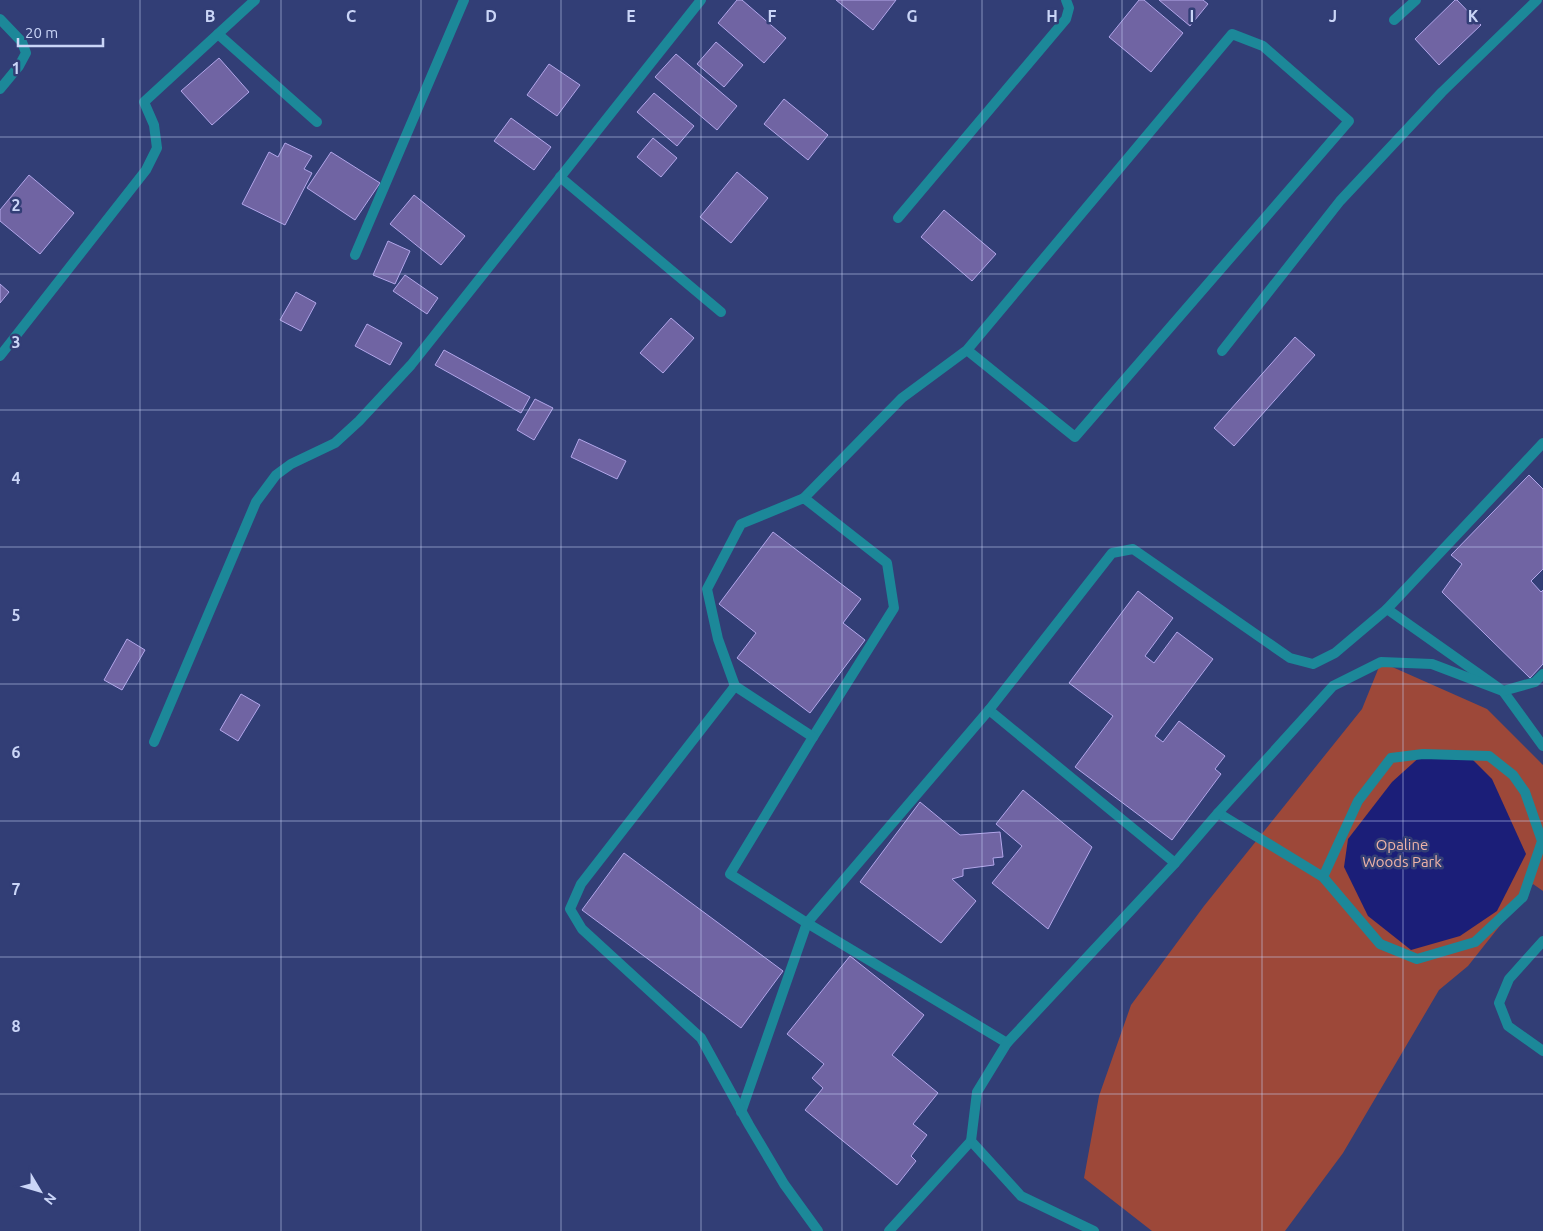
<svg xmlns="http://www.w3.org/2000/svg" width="1543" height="1231" font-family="Ubuntu,sans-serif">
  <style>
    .green { fill: #9d4839 }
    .water { fill: #1b1e78 }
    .building { fill: #7064a3; stroke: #b2a6ea }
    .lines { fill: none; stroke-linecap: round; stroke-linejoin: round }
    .lane { stroke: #1c8899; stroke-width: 10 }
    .street { stroke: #1c8899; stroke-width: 10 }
    .grid { fill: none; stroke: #cad5f7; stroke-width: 1; stroke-opacity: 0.55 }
    .labels { text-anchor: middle; stroke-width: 5; stroke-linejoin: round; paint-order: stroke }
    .park-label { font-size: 15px; fill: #eeb3a7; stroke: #323e76 }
    .grid-label { font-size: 16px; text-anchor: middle; font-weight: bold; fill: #cad5f7; stroke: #323e76; stroke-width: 5; stroke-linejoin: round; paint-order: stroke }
  </style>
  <rect width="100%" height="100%" fill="#323e76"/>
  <!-- green -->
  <polygon class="green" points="1381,662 1487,709 1543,765 1543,891 1533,884 1468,966 1439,990 1343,1153 1285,1231 1152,1231 1084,1178 1099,1096 1131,1005 1204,906 1362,709"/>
  <!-- water -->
  <polygon class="water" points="1423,754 1468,755 1492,779 1526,854 1497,911 1460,936 1411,950 1368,916 1344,867 1348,839 1392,782"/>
  <!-- building -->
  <g class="building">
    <polygon points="737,0 742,0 786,38 764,63 718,23"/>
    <polygon points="836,0 896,0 873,30"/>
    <polygon points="1139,0 1144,0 1183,33 1151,72 1109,37"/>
    <polygon points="1159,0 1203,0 1208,4 1190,26"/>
    <polygon points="1455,0 1457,0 1481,25 1439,65 1415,39"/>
    <polygon points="716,42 743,65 724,87 697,64"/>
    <polygon points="676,54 737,106 717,130 655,77"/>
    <polygon points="219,58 249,92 212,125 181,91"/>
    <polygon points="549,64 580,85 557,116 527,95"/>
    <polygon points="654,93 694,126 677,146 637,112"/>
    <polygon points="784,99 828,135 808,160 764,124"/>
    <polygon points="511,118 551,147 534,170 494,141"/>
    <polygon points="653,138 677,158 661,177 637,157"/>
    <polygon points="285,143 312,156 304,169 312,173 285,225 242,204 269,152 278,157"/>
    <polygon points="331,152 380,183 355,220 307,188"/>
    <polygon points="737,172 768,198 731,243 700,217"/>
    <polygon points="29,175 74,213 40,254 0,221 0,210"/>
    <polygon points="414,195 465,236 441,265 390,224"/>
    <polygon points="944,210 996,254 972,281 921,237"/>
    <polygon points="388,241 410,251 395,284 373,275"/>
    <polygon points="405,275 438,298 427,314 393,291"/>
    <polygon points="0,284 9,292 0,303"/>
    <polygon points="296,292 316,303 301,331 280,320"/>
    <polygon points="671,318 694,338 663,373 640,353"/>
    <polygon points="367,324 402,343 390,365 355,346"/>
    <polygon points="1295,337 1315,355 1234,446 1214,428"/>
    <polygon points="444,350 530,397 521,413 435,365"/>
    <polygon points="535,399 553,408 534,440 517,430"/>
    <polygon points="579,439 626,461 617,479 571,457"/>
    <polygon points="1529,475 1543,489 1543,569 1531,581 1541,592 1543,590 1543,664 1530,678 1442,592 1462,564 1451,555"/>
    <polygon points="773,532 861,599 843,623 865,640 810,713 737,658 756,633 719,604"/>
    <polygon points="1138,591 1173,618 1145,656 1154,663 1177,632 1213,659 1155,736 1163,742 1179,721 1225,756 1215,769 1221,774 1172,840 1075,767 1113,716 1069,683"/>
    <polygon points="127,639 145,650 122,690 104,680"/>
    <polygon points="241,694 260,705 238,741 220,730"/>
    <polygon points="1023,790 1092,847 1048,929 992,883 1022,846 996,824"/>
    <polygon points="920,802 960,835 1000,832 1003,857 993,858 994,865 963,869 963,876 952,879 976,901 941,943 860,882"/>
    <polygon points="624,853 783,971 741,1028 582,910"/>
    <polygon points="850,956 924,1015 892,1055 938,1093 913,1124 927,1135 911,1156 916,1161 897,1185 805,1110 823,1088 812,1078 824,1064 787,1034"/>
  </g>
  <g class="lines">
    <!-- lane -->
    <polyline class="lane" points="1222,351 1340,201 1442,92 1537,0"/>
    <!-- street -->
    <g class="street">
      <polyline points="0,19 22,42 26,53 19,66 0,89"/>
      <polyline points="1394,20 1416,0"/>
      <polyline points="218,34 317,122"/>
      <polyline points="560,177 721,312"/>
      <polyline points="898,218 1066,19 1069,8 1066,0"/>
      <polyline points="355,255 464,0"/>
      <polyline points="0,356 146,170 157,148 154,125 144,102 255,0"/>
      <polyline points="804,498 902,398 967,350 1232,34 1263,46 1349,121 1075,437 967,350"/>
      <polyline points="1387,609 1503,691 1543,746"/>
      <polyline points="735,686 718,639 707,589 741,524 804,498 887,563 894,608 813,737"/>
      <polyline points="989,710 1175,863"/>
      <polyline points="154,742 256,502 276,475 291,464 335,443 359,421 411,365 701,0"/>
      <polyline points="1218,813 1323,877 1380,944 1417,959 1475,942 1523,897 1542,841 1525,792 1513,775 1489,756 1423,754 1391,758 1358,801 1323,877"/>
      <polyline points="1543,941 1509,979 1499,1003 1508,1026 1543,1051"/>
      <polyline points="741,1112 807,923 989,710 1112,553 1133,549 1290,658 1313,664 1335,653 1387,609 1543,443"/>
      <polyline points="818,1231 784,1184 749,1125 701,1038 582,929 570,909 581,884 735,686 813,737 730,874 807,923 1007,1043"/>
      <polyline points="889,1231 971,1141"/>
      <polyline points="1094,1231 1021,1196 971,1141 977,1092 1007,1043 1175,863 1218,813 1333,686 1381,662 1432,664 1503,691 1535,682 1543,674"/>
    </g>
  </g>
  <!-- grid -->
  <path class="grid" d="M140,0V1231M281,0V1231M421,0V1231M561,0V1231M701,0V1231M842,0V1231M982,0V1231M1122,0V1231M1262,0V1231M1403,0V1231M0,137H1543M0,274H1543M0,410H1543M0,547H1543M0,684H1543M0,821H1543M0,957H1543M0,1094H1543"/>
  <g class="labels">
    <!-- park labels -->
    <g class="park-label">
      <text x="1402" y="850">Opaline<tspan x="1402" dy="17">Woods Park</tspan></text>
    </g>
  </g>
  <g class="grid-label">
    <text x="210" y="22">B</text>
    <text x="351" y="22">C</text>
    <text x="491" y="22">D</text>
    <text x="631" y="22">E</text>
    <text x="772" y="22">F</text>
    <text x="912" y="22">G</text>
    <text x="1052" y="22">H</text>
    <text x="1192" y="22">I</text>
    <text x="1333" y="22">J</text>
    <text x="1473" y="22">K</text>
    <text x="16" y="74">1</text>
    <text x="16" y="211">2</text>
    <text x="16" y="348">3</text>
    <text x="16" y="484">4</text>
    <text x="16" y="621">5</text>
    <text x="16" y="758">6</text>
    <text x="16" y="895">7</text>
    <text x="16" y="1032">8</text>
  </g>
  <!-- north arrow -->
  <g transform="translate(40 1191) rotate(128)" stroke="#323e76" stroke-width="4" paint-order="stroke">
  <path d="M0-4L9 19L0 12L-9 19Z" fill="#cad5f7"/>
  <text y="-8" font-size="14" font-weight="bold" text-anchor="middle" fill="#cad5f7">N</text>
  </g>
  <!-- scale -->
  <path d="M18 38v8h85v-8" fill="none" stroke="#cad5f7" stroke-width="2.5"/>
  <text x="25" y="38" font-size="15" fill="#cad5f7" stroke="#323e76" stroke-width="4" paint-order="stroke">20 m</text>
</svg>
